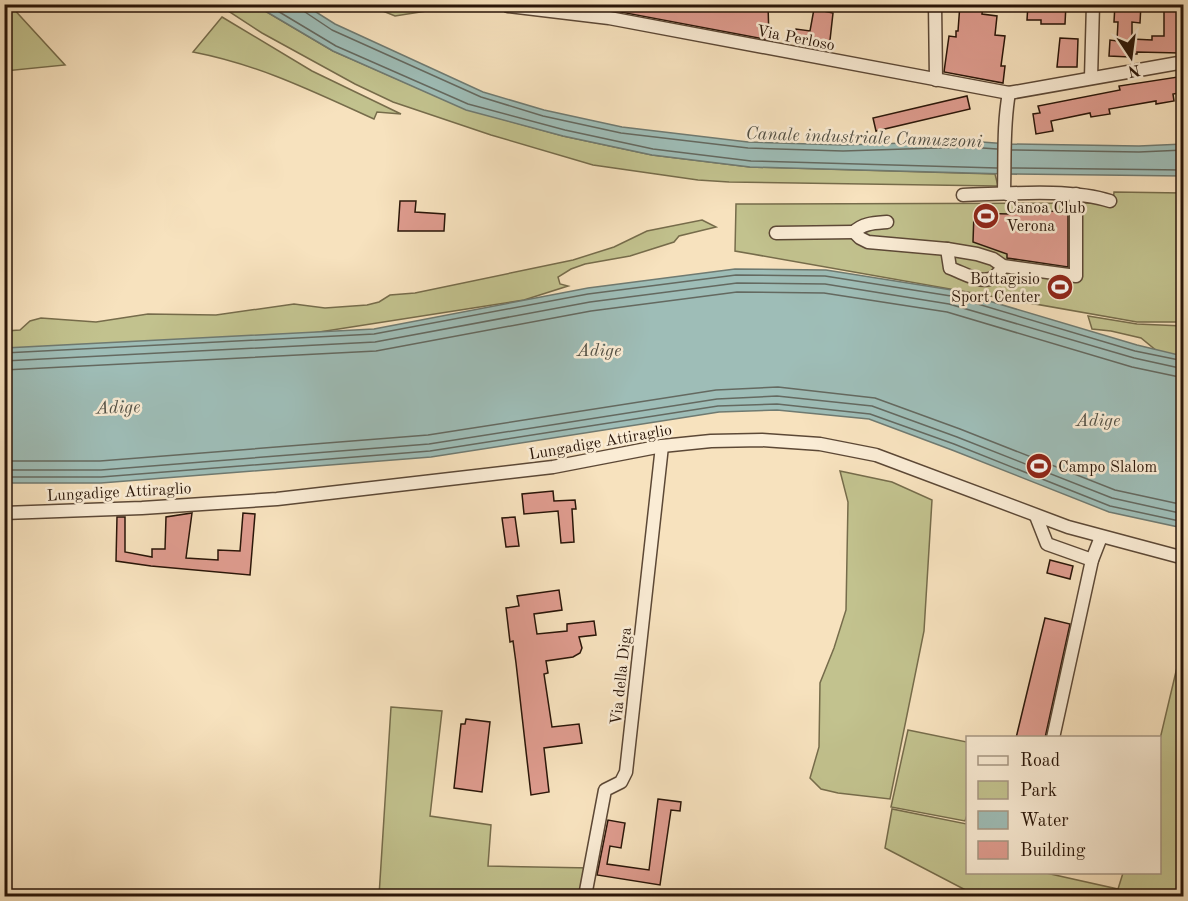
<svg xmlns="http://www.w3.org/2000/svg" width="1188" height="901" font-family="'Old Standard TT',serif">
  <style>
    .green { fill: #c2c28e; stroke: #766c4b; stroke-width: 1.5 }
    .water { fill: #9ebdb7; stroke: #6f7a71; stroke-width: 1.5 }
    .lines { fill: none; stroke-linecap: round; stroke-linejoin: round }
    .shore { stroke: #646960; stroke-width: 1.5 }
    .building { fill: #df9c8f; stroke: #291508; stroke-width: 1.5 }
    .minor-casing { stroke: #5c4836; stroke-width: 15 }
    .minor { stroke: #faecd5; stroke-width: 12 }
    .labels { text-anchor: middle; stroke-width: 5; stroke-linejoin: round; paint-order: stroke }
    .street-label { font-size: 16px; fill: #291508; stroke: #faecd5 }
    .poi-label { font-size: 16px; fill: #291508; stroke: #faecd5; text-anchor: start }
    .water-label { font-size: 18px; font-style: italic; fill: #525045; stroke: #faecd5 }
  </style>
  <rect width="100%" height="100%" fill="#f7e2be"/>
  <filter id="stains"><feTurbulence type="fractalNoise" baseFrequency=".00333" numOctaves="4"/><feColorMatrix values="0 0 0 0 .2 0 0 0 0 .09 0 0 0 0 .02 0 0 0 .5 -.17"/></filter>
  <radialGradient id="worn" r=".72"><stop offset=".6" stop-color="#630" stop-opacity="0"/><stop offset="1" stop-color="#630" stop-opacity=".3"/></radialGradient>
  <!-- green -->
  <g class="green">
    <polygon points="4,5 10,5 65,65 5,71"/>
    <polygon points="219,5 255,5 333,51 466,109 563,136 652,155 750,167 995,174 998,186 729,182 698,180 593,165 491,135 393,102 355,84 262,33"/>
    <polygon points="368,5 465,5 395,16"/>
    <path d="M222,17L312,71L401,114L377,112L374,119C312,91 260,65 193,52Z"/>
    <polygon points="1114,192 1183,193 1183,322 1137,322 735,251 736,204 1113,203"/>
    <polygon points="702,220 716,227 679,236 674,242 630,256 585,264 571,269 558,277 560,284 568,286 524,300 313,333 5,353 5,331 20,330 30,321 41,318 96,322 148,314 216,315 294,304 325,308 367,305 379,302 390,295 415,293 573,260 614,247 647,231"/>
    <polygon points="1088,316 1137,324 1183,326 1183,358 1157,351 1141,338 1111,331 1092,329"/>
    <polygon points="840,471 892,482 932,500 924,631 890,799 838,793 821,789 810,778 819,747 820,683 834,648 846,610 848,502"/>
    <polygon points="1183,642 1183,896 977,896 885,848 892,809 967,824 968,872 1046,873 1118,889 1123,873 1160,872 1160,739"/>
    <polygon points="391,707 442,711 430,816 491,825 488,866 591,868 581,896 379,896"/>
    <polygon points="908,730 967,742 968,812 965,821 891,807"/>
  </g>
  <!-- water -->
  <g class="water">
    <polygon points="255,5 305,5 335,24 483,92 544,110 622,127 748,142 843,145 968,141 1009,144 1139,146 1183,144 1183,176 1007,174 750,167 652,155 563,136 466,110 333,51"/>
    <polygon points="735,269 826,270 952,290 1137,345 1183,356 1183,528 1109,512 952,450 869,419 777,410 719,412 431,457 101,483 5,483 5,348 374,329 588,288"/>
  </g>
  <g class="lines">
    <!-- shore -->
    <g class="shore">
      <polyline points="266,4 336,46 468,104 565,130 653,149 751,161 997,168"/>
      <polyline points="303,4 305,12 332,30 481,97 543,116 621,133 748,148 843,151 968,147 997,149"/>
      <polyline points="1012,150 1139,152 1184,150"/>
      <polyline points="1012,168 1184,170"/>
      <polyline points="4,353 374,334 588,294 736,275 825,276 951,296 1135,351 1184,361"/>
      <polyline points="4,361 375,342 590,302 737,283 825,284 949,304 1134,358 1184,369"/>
      <polyline points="4,370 376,351 591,311 737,292 824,293 947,312 1132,367 1184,378"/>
      <polyline points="4,461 100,461 428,435 716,390 778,387 875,398 960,429 1115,490 1184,505"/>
      <polyline points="4,470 101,470 429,444 717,399 777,396 872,406 957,437 1112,498 1184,514"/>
      <polyline points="4,477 101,477 430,451 718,406 777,404 870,414 954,444 1110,506 1184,522"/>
    </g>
  </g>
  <!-- building -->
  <g class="building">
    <polygon points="615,4 768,4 769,40 615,11"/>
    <polygon points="960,4 983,5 982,14 997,16 995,35 1005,36 1001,66 1005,66 1003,83 944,72 949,36 956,37 956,31 958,31"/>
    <polygon points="1028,4 1066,4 1065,24 1041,24 1041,20 1027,20"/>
    <polygon points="1115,4 1141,4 1140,23 1132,22 1132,39 1152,40 1152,36 1164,36 1164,4 1178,4 1178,22 1180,22 1180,53 1137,52 1137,54 1130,54 1130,57 1109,56 1110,40 1117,41 1118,22 1114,22"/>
    <polygon points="814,9 833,13 829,49 794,41 796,29 810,31"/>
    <polygon points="1060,38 1078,39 1077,67 1057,67"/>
    <polygon points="1184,76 1184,92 1173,94 1174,101 1156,104 1156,101 1109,109 1110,114 1091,117 1090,113 1051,121 1053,131 1036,134 1033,114 1040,113 1038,106 1120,90 1119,86"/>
    <polygon points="967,96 970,109 876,131 873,118"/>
    <polygon points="400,201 416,201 415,212 445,214 444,231 398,231"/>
    <polygon points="1068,211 1068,267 1007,258 1007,254 973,242 974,213 1009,214 1009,212"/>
    <polygon points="553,491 554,501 575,500 576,509 572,509 574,542 561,543 558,511 524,514 522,494"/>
    <polygon points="192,513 186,558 218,560 218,550 240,551 243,513 255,514 250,575 151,566 116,561 117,517 125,517 125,552 152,557 152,549 165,549 166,517"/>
    <polygon points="515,517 519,546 506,547 502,518"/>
    <polygon points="1050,560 1073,566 1070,579 1047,573"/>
    <polygon points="559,590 562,610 534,614 537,634 567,631 567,624 594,621 596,635 579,637 582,648 580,653 573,657 546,661 548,673 544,674 552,727 579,724 582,743 544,748 549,792 531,795 516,663 513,641 510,642 506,608 519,606 517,596"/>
    <polygon points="1045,618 1070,624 1045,738 1016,738"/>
    <polygon points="466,719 490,722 482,792 454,788 461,724 465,724"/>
    <polygon points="658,799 681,802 680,811 671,810 660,885 597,875 608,820 625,823 621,848 610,846 607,864 649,870"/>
  </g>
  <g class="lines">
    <defs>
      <g id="minor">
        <polyline points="508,4 508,6 609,18 1009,93"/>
        <polyline points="935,4 936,80"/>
        <polyline points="1091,78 1093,4"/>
        <path d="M1007,194L1004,190C1005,158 1003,125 1009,93L1184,62"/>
        <path d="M963,195C1005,194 1071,188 1110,201"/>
        <path d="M887,222C875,223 863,223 854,232L860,238L868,242L947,249L977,254L993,259L1003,266L1076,276V194"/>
        <polyline points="776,233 854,232"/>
        <path d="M947,249L950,268C971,276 990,291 1003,266"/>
        <polyline points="4,513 142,508 277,499 553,467 662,446 711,441 762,440 820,444 876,455 1068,527 1184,558"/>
        <polyline points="1036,516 1047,544 1092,560"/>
        <polyline points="1053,738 1092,560 1101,537"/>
        <polyline points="585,896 605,790 621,782 626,772 662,446"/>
      </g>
    </defs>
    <!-- minor casing -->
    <use href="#minor" class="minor-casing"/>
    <!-- minor -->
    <use href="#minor" class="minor"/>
  </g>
  <!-- icons -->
  <defs>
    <symbol id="stadium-disc" viewBox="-11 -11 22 22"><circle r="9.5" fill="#8f2418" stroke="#faecd5"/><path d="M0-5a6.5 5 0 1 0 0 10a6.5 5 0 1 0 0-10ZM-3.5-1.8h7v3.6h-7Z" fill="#fff"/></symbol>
  </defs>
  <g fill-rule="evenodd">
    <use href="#stadium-disc" x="971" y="201" width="30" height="30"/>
    <use href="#stadium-disc" x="1045" y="272" width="30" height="30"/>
    <use href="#stadium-disc" x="1024" y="451" width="30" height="30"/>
  </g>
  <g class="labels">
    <!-- street labels -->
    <g class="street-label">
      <text transform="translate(796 37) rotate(11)" y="6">Via Perloso</text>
      <text transform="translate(600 441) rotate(-10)" y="6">Lungadige Attiraglio</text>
      <text transform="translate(119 491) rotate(-3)" y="6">Lungadige Attiraglio</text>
      <text transform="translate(620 676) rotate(-84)" y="6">Via della Diga</text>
    </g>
    <!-- poi labels -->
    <g class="poi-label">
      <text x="1006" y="213">Canoa Club<tspan x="1006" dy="18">Verona</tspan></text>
      <text x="1040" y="284" text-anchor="end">Bottagisio<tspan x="1040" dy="18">Sport Center</tspan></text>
      <text x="1058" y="472">Campo Slalom</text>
    </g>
    <!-- water labels -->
    <g class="water-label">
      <text transform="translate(864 137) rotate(2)" y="6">Canale industriale Camuzzoni</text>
      <text x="599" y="356">Adige</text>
      <text transform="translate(118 407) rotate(-2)" y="6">Adige</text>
      <text x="1098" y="426">Adige</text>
    </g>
  </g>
  <!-- margin -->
  <rect width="1188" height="901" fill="none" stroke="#f7e2be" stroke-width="24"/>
  <rect x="6" y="6" width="1176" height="889" fill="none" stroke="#291508" stroke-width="3"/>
  <rect x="12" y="12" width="1164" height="877" fill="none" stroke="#291508" stroke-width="1.5"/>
  <!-- legend -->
  <rect x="966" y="736" width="195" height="138" fill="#faecd5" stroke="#a69683" stroke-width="1.5"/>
  <rect x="978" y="756" width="30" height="9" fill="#faecd5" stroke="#a69683" stroke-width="1.5"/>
  <text x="1020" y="766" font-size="18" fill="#291508">Road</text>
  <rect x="978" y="781" width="30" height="18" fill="#c2c28e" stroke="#a69683" stroke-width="1.5"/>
  <text x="1020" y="796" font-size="18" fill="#291508">Park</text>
  <rect x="978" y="811" width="30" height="18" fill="#9ebdb7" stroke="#a69683" stroke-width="1.5"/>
  <text x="1020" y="826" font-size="18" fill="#291508">Water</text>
  <rect x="978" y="841" width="30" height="18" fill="#df9c8f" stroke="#a69683" stroke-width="1.5"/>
  <text x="1020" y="856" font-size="18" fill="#291508">Building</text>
  <!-- north arrow -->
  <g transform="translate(1131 57) rotate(167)" stroke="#faecd5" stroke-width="4.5" paint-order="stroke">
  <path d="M0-4.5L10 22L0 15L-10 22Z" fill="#291508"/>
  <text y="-9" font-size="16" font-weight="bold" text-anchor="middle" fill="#291508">N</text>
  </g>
  <rect width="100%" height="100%" filter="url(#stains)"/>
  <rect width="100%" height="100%" fill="url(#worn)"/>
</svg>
